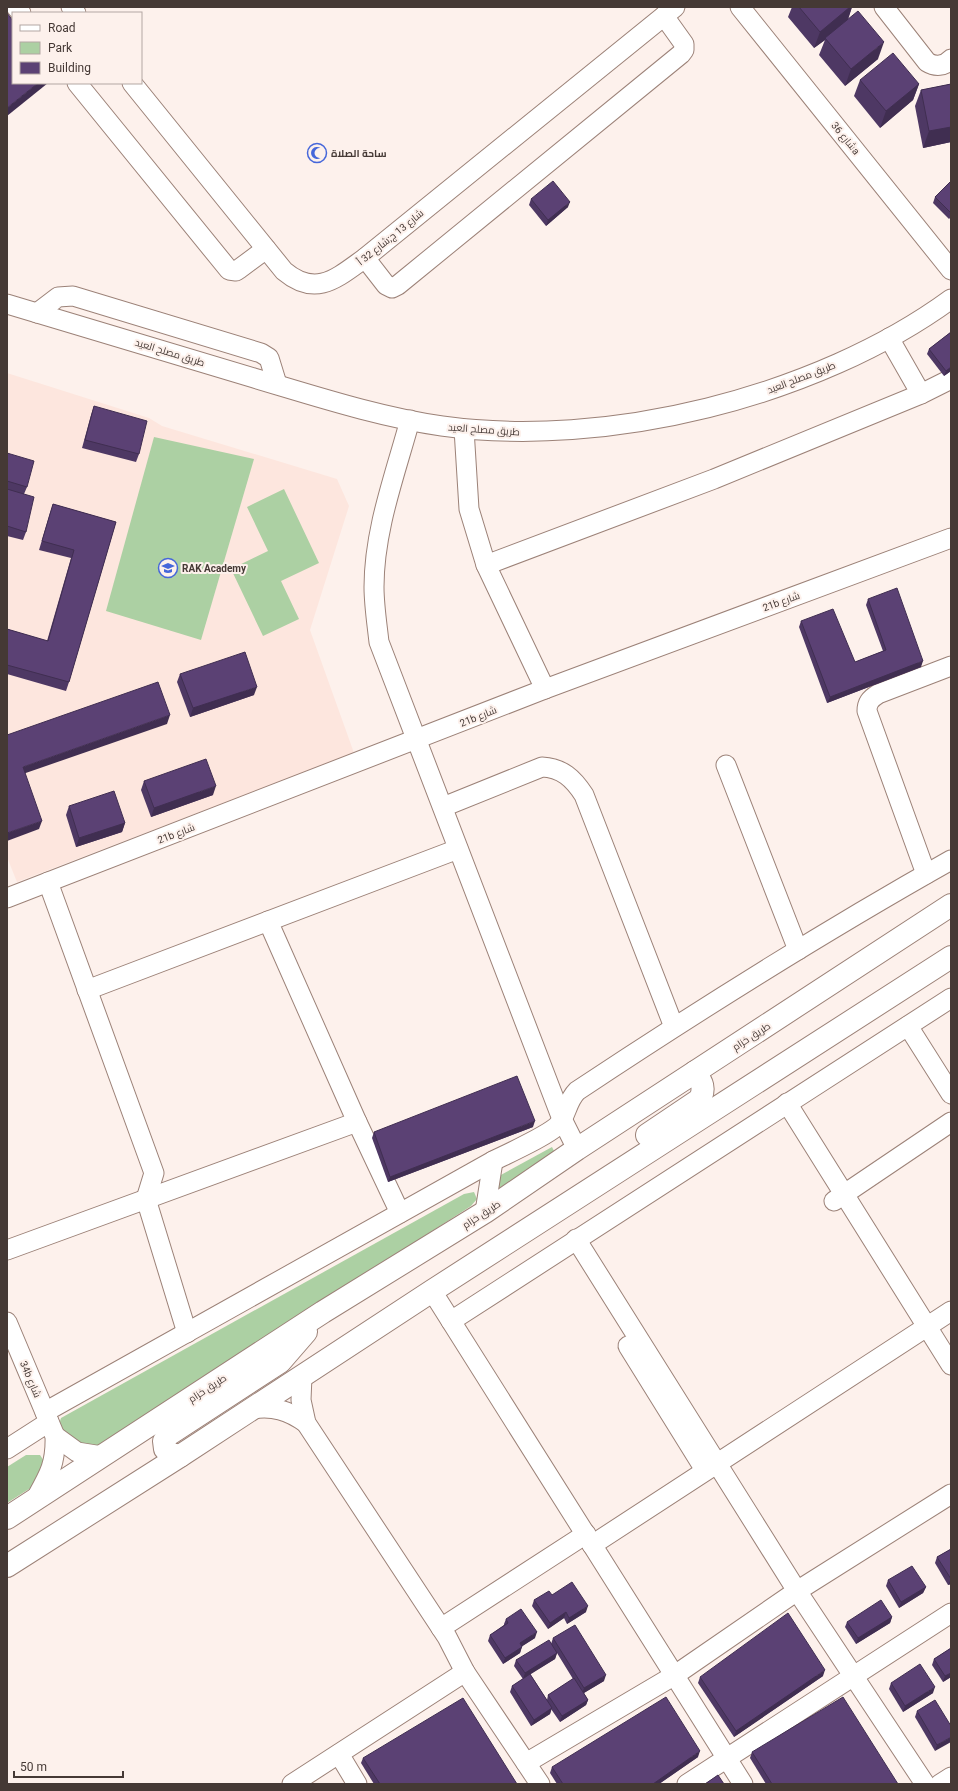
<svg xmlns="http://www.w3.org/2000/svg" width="958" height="1791" font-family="Roboto,Cairo,sans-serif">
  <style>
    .built { fill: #fde6de }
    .green { fill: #acd0a3 }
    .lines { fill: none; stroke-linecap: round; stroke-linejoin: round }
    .minor-casing { stroke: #9c8278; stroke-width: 21 }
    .major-casing { stroke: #9c8278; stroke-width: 24 }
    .minor { stroke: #fff; stroke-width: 19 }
    .major { stroke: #fff; stroke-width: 22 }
    .wall { fill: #4e3864; fill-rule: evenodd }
    .shaded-wall { fill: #402e51 }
    .building { fill: #5b4174; stroke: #402e51 }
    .labels { text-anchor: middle; stroke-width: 4; stroke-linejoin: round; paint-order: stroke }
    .street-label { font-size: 10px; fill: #453935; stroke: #fdf1ec }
    .poi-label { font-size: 10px; font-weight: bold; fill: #453935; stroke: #fdf1ec; text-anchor: start }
  </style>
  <rect width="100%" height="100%" fill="#fdf1ec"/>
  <!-- built -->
  <polygon class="built" points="7,373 149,418 162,426 337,479 349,506 310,630 354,753 17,882 7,857"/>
  <!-- green -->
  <g class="green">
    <polygon points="154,437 254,459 201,640 106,611"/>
    <polygon points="284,489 319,563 281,581 299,619 263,636 231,569 268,551 247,507"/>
    <polygon points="552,1147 555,1153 494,1192 499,1176"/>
    <polygon points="474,1192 477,1199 471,1206 82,1457 57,1430 61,1418 464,1194"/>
    <polygon points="26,1455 40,1455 46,1464 40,1482 7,1503 7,1467"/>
  </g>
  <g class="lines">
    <defs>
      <g id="minor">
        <polyline points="16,7 21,13"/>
        <polyline points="71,7 76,13"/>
        <polyline points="740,7 951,270"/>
        <path d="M884,7L927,62C935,67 944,67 951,59"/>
        <polyline points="77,83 229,270 236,271 239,269 266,249"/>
        <path d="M132,83L284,271C316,298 337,278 365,258L675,7"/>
        <polyline points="365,258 386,285 392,288 398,285 681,54 684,50 684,44 664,16"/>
        <path d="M7,304C89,329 172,353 254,378C315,396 379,417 442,426C606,449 817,397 951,299"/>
        <polyline points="37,313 58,297 73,296 261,353 269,358 277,384"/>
        <polyline points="889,338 921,394"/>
        <path d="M410,420C395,475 374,530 374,587C374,605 377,624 379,642L562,1119L577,1149"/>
        <polyline points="464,429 469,509 486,565 545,689"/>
        <polyline points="486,565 714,479 921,394 951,379"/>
        <polyline points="726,765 798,950"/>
        <path d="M443,807L542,767C562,768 573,778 584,795L674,1027"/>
        <path d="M926,874L867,711C867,703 870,699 878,694L951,666"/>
        <polyline points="48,882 154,1173 146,1199 187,1333"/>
        <polyline points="7,898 545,689 951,538"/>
        <polyline points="268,921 357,1122 400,1213"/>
        <polyline points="87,990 458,849"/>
        <polyline points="908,1026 951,1094"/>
        <polyline points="787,1103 951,1365"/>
        <polyline points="834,1201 951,1122"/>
        <polyline points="485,1212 493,1161"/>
        <polyline points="576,1239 797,1591 925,1784"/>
        <polyline points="7,1250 357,1122"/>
        <polyline points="432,1291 743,1784"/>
        <polyline points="451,1321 951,998"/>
        <path d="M7,1322L55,1436C56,1464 49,1475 35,1500"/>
        <polyline points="628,1346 705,1470"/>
        <polyline points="302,1376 301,1400 306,1423 447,1637 465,1672 540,1784"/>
        <path d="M252,1409C273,1406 288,1410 306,1423"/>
        <path d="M45,1412L493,1161C507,1154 551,1134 559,1124C567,1114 567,1101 577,1091C699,1010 823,932 951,860"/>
        <polyline points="55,1436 77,1452 102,1456"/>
        <polyline points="7,1449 49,1422"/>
        <polyline points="592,1545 951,1311"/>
        <polyline points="441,1628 586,1534"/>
        <polyline points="339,1754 357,1784"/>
        <polyline points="526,1763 675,1675 797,1591 951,1494"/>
        <polyline points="292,1784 465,1672"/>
        <polyline points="687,1784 951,1613"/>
        <polyline points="940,1784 951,1777"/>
      </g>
      <g id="major">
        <path d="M647,1135L699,1100C706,1089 702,1082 695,1072"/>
        <polyline points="180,1456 171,1454 165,1449 164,1441 168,1435 280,1362 306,1332"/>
        <polyline points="7,1518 323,1312 485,1212 577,1149 951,905"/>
        <polyline points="7,1566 180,1456 432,1291 951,957"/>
      </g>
    </defs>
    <!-- minor casing -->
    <use href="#minor" class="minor-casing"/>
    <!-- major casing -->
    <use href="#major" class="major-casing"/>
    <!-- minor -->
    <use href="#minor" class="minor"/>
    <!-- major -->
    <use href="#major" class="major"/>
  </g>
  <!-- wall -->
  <g class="wall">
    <polygon points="792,7 852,7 848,20 878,59 845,86 819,55 825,40 814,48 788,17"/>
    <polygon points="860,80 919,84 913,100 880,128 854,96"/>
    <polygon points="951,84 951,142 923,148 915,106 921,90"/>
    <polygon points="951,181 951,217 949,219 933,203 935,197"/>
    <polygon points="531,199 568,207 546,226 529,205"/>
    <polygon points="951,332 951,371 944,376 927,354 929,349"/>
    <polygon points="94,406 139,454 136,462 82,448 91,415"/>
    <polygon points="7,453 27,487 24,494 26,532 23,540 7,536"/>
    <polygon points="53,504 116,522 69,682 66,691 7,674 7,629 47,641 71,558 39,550 50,513"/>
    <polygon points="868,599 921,667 827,703 799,627 801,621 855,662 883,651 866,605"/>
    <polygon points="180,674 254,695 190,717 177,682"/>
    <polygon points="144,781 213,795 151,817 141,790"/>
    <polygon points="69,806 125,823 122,832 76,847 66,815"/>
    <polygon points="533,1127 388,1182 372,1138 374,1132"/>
    <polygon points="951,1549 951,1584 948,1585 935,1563 937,1557"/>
    <polygon points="888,1580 926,1587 923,1593 899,1608 886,1586"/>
    <polygon points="552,1595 586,1612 567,1624 564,1618 548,1629 532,1606 534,1600"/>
    <polygon points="892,1617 890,1623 856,1644 845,1627 847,1622"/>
    <polygon points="506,1619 535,1638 522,1646 520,1653 503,1664 488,1641 490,1635 504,1625 504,1624"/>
    <path d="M553,1638L604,1681L584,1693L588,1700L586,1705L560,1722L551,1709L550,1714L531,1726L510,1692L512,1686L523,1679L514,1666L516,1660L551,1644ZM557,1653L573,1679L548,1695L547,1700L530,1674L555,1659Z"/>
    <polygon points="951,1648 951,1677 943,1682 932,1665 934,1659"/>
    <polygon points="823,1676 734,1737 698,1683 700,1677"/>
    <polygon points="891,1683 933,1693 903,1712 889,1689"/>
    <polygon points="917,1711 951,1726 935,1751 915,1717"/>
    <polygon points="752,1752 898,1784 766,1784 750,1758"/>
    <polygon points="698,1757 659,1784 557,1784 550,1773 552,1767"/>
    <polygon points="363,1758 517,1784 374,1784 361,1763"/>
  </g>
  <!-- shaded-wall -->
  <g class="shaded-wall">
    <polygon points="850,7 852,7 847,21 825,38 825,40 814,48 820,32"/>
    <polygon points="884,42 878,59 845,86 851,69"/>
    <polygon points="38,83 48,83 7,116 7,108"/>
    <polygon points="919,84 913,100 880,128 886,111"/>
    <polygon points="951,127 951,142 923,148 929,131"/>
    <polygon points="570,202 568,207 546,226 548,220"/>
    <polygon points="951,367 951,371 944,376 946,371"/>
    <polygon points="923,661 921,667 827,703 830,697"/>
    <polygon points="257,687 254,695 190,717 193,708"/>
    <polygon points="170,715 167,724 20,775 23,767"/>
    <polygon points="216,786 213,795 151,817 154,808"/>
    <polygon points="42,821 39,829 7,841 7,833"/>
    <polygon points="125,823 122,832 76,847 79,838"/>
    <polygon points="535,1121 533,1127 388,1182 390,1177"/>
    <polygon points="951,1579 951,1584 948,1585"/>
    <polygon points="926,1587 923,1593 899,1608 901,1602"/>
    <polygon points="588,1606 586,1612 567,1624 569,1618"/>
    <polygon points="566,1612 564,1618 548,1629 550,1623"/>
    <polygon points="892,1617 890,1623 856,1644 858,1638"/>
    <polygon points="537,1632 535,1638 518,1649 520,1643"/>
    <polygon points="522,1647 520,1653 503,1664 505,1658"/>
    <polygon points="557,1653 555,1659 523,1679 525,1673"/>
    <polygon points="825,1670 823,1676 734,1737 736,1731"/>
    <polygon points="951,1673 951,1677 943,1682 945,1676"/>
    <polygon points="606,1675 604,1681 582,1694 584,1688"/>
    <polygon points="935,1687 933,1693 903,1712 905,1706"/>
    <polygon points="588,1700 586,1705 560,1722 562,1716"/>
    <polygon points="552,1708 550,1714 531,1726 534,1720"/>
    <polygon points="951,1737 951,1742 935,1751 937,1745"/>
    <polygon points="700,1751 698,1757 659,1784 653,1784"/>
  </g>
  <!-- building -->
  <g class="building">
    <polygon points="799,7 850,7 820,32"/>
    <polygon points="858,11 884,42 851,69 825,38"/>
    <polygon points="7,13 13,21 13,83 38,83 7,108"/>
    <polygon points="893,53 919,84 886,111 860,80"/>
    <polygon points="951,84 951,127 929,131 921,90"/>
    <polygon points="553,181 570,202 548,220 531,199"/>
    <polygon points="951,181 951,213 935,197"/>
    <polygon points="951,332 951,367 946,371 929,349"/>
    <polygon points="94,406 147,421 139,454 85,440"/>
    <polygon points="7,453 34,461 27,487 7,481"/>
    <polygon points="7,489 34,497 26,532 7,526"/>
    <polygon points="53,504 116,522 69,682 7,665 7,629 48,641 74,550 42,541"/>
    <polygon points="897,588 923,661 830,697 801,621 833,609 855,662 886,650 868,599"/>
    <polygon points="245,652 257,687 193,708 180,674"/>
    <polygon points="158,682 170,715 23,767 42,821 7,833 7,735"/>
    <polygon points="206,759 216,786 154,808 144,781"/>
    <polygon points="114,791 125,823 79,838 69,806"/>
    <polygon points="517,1076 535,1121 390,1177 374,1132"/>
    <polygon points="951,1549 951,1579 937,1557"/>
    <polygon points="912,1566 926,1587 901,1602 888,1580"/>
    <polygon points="572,1582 588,1606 569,1618 566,1612 550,1623 534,1600 549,1591 552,1595"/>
    <polygon points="881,1600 892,1617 858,1638 847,1622"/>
    <polygon points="521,1609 537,1632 520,1643 522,1647 505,1658 490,1635 508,1623 506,1619"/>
    <polygon points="788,1613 825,1670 736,1731 700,1677"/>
    <polygon points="575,1625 606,1675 584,1688 553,1638"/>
    <polygon points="549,1640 557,1653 525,1673 516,1660"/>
    <polygon points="951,1648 951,1673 945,1676 934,1659"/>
    <polygon points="920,1664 935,1687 905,1706 891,1683"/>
    <polygon points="530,1674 552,1708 534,1720 512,1686"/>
    <polygon points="574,1678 588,1700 562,1716 548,1695"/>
    <polygon points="666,1697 700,1751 653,1784 563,1784 552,1767"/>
    <polygon points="843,1697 898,1784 772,1784 752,1752"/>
    <polygon points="463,1698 517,1784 380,1784 363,1758"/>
    <polygon points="935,1700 951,1726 951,1737 937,1745 917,1711"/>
    <polygon points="718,1775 724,1784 705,1784"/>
  </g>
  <!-- icons -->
  <defs>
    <symbol id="mosque-ring" viewBox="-11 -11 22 22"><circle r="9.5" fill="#fdf1ec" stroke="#4667da" stroke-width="1.5"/><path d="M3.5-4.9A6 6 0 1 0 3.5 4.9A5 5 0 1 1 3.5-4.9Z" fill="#4667da"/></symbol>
    <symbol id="school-ring" viewBox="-11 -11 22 22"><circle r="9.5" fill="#fdf1ec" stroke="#4667da" stroke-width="1.5"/><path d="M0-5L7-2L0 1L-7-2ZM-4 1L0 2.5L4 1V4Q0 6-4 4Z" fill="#4667da"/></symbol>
  </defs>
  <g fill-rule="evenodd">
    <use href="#mosque-ring" x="306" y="142" width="22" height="22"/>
    <use href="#school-ring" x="157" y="557" width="22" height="22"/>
  </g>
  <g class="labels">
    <!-- street labels -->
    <g class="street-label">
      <text transform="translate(846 138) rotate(51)" y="4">شارع 36a</text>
      <text transform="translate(390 237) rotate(-39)" y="4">شارع 13 ج;شارع 32 أ</text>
      <text transform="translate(170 352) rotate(17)" y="4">طريق مصلح العيد</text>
      <text transform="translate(801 377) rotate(-21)" y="4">طريق مصلح العيد</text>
      <text transform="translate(484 429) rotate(4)" y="4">طريق مصلح العيد</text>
      <text transform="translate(781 601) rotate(-20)" y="4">21b شارع</text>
      <text transform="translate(478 716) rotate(-22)" y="4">21b شارع</text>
      <text transform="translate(176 833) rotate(-21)" y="4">21b شارع</text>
      <text transform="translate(751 1036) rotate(-33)" y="4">طريق خزام</text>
      <text transform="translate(481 1214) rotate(-33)" y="4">طريق خزام</text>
      <text transform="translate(31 1379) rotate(67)" y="4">34b شارع</text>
      <text transform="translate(207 1388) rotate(-33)" y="4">طريق خزام</text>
    </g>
    <!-- poi labels -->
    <g class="poi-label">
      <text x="331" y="157">ساحة الصلاة</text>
      <text x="182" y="572">RAK Academy</text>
    </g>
  </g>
  <!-- border -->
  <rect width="958" height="1791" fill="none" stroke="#453935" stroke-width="16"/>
  <!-- legend -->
  <rect x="12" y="12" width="130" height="72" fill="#fdf1ec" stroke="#b3a7a3"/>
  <rect x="20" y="25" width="20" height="6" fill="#ffffff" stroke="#b3a7a3"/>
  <text x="48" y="32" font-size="12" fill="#453935">Road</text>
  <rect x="20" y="42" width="20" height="12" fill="#acd0a3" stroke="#b3a7a3"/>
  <text x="48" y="52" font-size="12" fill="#453935">Park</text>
  <rect x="20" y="62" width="20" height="12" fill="#5b4174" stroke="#b3a7a3"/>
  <text x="48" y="72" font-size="12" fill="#453935">Building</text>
  <!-- scale -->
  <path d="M14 1771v6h109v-6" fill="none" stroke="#453935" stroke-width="2"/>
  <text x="20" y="1771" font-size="12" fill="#453935" stroke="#fdf1ec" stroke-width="3" paint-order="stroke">50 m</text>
</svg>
